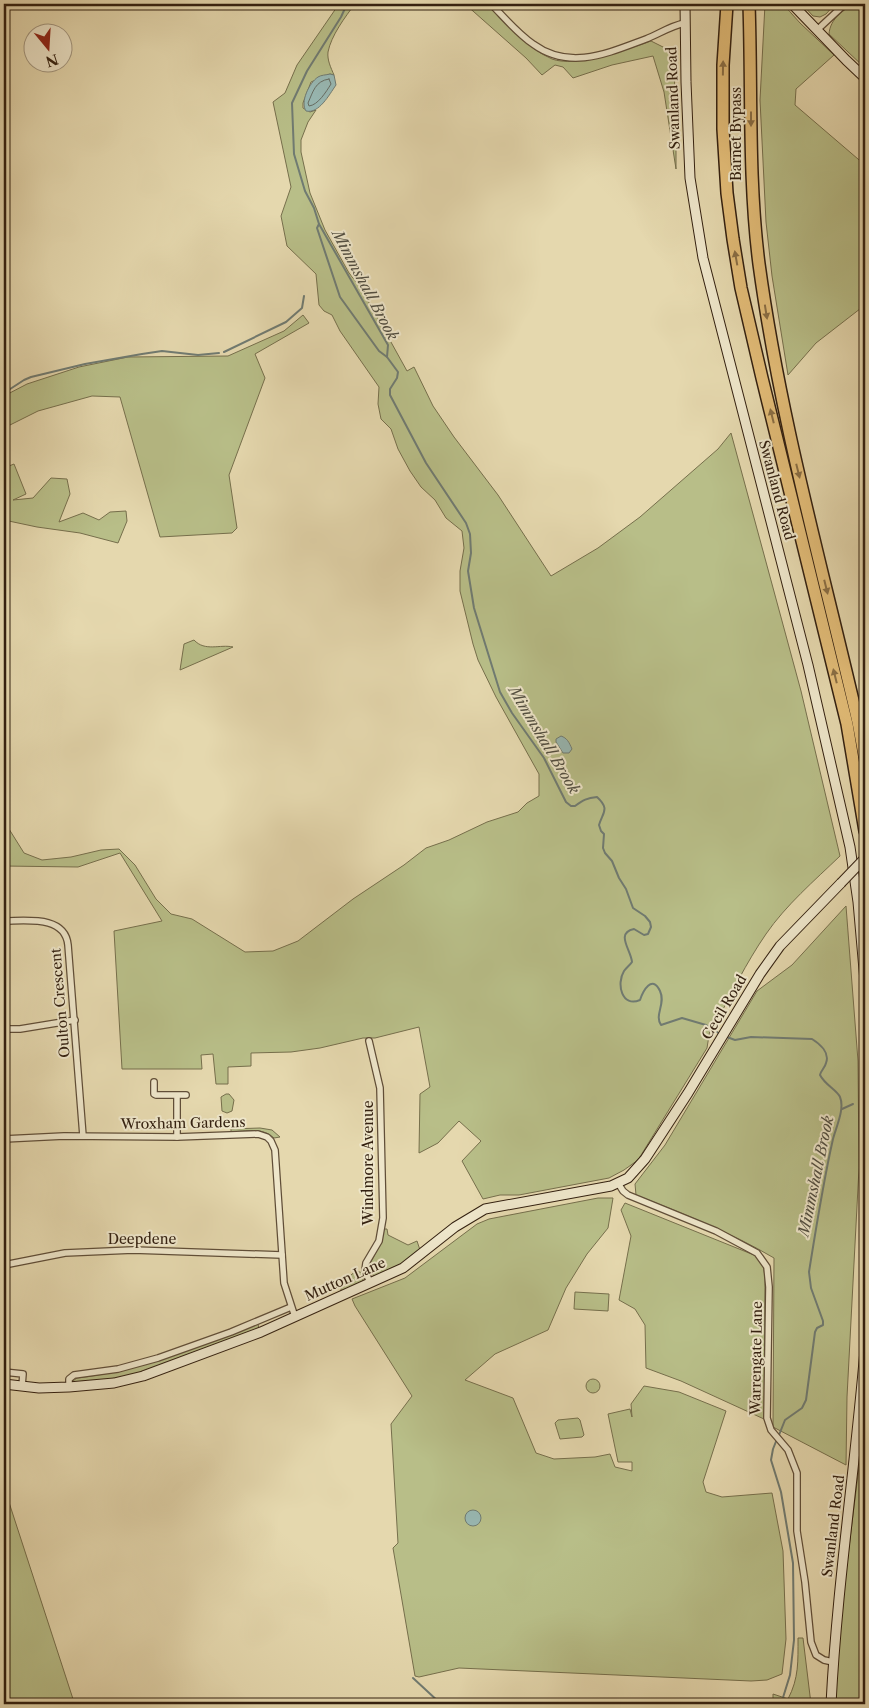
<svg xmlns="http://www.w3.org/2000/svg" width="869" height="1708" font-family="'Libre Caslon Text',serif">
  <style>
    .green { fill: #b8be88; stroke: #766f4c }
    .water { fill: #98b8b3; stroke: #707b72 }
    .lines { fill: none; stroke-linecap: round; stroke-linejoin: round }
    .shore { stroke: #666c62; stroke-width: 1 }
    .stream { stroke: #707b72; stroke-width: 2 }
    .street-casing { stroke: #604e38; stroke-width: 8 }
    .secondary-casing { stroke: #332010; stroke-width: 11 }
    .highway-casing { stroke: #332010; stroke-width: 14 }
    .street { stroke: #eee6ca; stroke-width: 5.5 }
    .secondary { stroke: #eee6ca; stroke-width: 9 }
    .highway { stroke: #e2bc77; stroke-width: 11 }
    .secondary-bridge-casing { stroke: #332010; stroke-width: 11; stroke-linecap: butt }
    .secondary-bridge { stroke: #eee6ca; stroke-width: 9 }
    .oneway { fill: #8a6e44 }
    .labels { text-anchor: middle; stroke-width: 4; stroke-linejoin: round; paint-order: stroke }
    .street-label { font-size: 14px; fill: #332010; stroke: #eee6ca }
    .water-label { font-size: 15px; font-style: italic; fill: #514e41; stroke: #eee6ca }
  </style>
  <rect width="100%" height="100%" fill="#e5d8ae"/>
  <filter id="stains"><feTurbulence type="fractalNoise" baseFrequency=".004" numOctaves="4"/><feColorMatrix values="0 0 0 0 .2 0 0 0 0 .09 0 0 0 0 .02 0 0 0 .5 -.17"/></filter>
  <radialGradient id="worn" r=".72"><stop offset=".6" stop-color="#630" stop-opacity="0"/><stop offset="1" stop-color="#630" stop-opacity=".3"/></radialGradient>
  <!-- green -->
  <g class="green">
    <path d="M339,4H355C345,17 331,36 328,52C327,60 331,68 334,75L330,74L311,82L303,103V108L310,112L316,110L308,122L301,140V152L310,193L325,230L349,273L358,284L371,306L407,371L414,367L433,406L454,437L498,495L551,576L598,548L640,517L718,449L731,433L801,691L840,856C814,881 786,905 766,934C746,963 731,994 715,1025L711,1023L707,1048L638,1160L624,1170L609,1178L519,1195H500L483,1199L462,1161L481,1141L459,1121L438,1143L419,1153L420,1094L430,1087L419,1027L375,1038H363L320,1048L291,1052L251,1053V1066L228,1067V1084H216L213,1054L201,1055L202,1069H122L114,931L162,921L120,853L78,867L4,866V821L24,853L42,860L71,857L101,850L119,849L135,865L156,899L171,914L192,919L245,952L273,951L298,941L353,899L404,865L426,848L449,840L487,822L518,812L527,803L539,796V774L496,697L478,660L473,644L460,591V571L464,548L462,531L446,518L435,500L421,487L410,471L398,449L391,429L381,419L378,404L379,387L340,331L332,315L324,311L319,305L316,274L287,246L281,216L291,187L273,102L285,93L297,65Z"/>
    <path d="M465,4H487C507,23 526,48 552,59C575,68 628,49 651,41L671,51L676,95V169L664,92L653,56L612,65L573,78L563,67L555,65L542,75L526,58Z"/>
    <polygon points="765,4 783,4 800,23 834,55 796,89 795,105 865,165 865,305 816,343 788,375 772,276 766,222 760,100"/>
    <polygon points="802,4 835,4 826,14 820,17 813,16"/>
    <path d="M857,4H865V68L829,34C830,19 844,8 857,4Z"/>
    <polygon points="303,315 309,323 255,354 265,378 229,475 237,528 232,533 160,537 120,397 92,396 38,411 4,428 4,396 27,384 79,367 128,357 228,356 284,331"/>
    <polygon points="14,464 26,494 13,500 33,498 51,478 67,479 70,494 59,522 83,513 99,520 110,512 126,511 127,521 118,543 80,533 37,527 4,520 4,490 9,497 4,483 4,468"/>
    <path d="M194,640C205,652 220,644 233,647L180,670L184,644Z"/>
    <path d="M846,906L858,1061L859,1168L847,1397L846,1465L773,1427L774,1258C730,1232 684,1214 636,1195L635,1184L665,1145L757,991L792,965Z"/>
    <polygon points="226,1094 229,1094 234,1100 232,1111 227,1113 222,1111 221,1097"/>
    <path d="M260,1128L272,1130L280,1137L274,1138C262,1127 246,1131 231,1132V1129Z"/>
    <polygon points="598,1198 613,1198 608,1228 587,1254 566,1288 548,1330 495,1354 465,1380 513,1398 536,1453 554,1459 595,1457 610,1454 615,1467 632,1471 632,1462 618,1462 608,1414 630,1409 632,1417 631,1404 644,1386 679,1392 726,1411 703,1482 706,1492 722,1497 772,1493 783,1551 786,1639 782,1674 767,1680 751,1681 459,1668 419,1677 415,1676 393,1548 398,1543 391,1424 412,1396 355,1306 352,1299 405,1278 477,1224 489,1219"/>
    <polygon points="625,1203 754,1255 763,1264 765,1277 764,1419 681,1381 646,1368 645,1325 635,1309 619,1300 631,1236 621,1210"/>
    <polygon points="384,1229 387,1229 388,1235 408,1245 417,1241 420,1250 407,1261 375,1276 371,1274 369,1266 380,1244"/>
    <polygon points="356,1271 363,1273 363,1281 341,1291 341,1283"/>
    <polygon points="575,1292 609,1294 608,1311 574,1309"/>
    <path d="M258,1324L259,1329L134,1375L112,1379L74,1382L73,1381L77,1378C140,1371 198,1346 258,1324Z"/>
    <circle cx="593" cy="1386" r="7"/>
    <polygon points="578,1418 580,1420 584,1435 582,1437 560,1439 555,1423 558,1420"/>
    <polygon points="865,1418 865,1704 834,1704 841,1612"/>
    <polygon points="4,1487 73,1699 75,1704 4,1704"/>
    <path d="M798,1638H803L811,1704H773V1694L788,1699C799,1678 798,1661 798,1638Z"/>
  </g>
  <!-- water -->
  <g class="water">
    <path d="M330,74L334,75L336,85C329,95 319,114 306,111C300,102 309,83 318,77C321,75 326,75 330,74Z"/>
    <path d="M561,736C567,738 569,742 572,749L569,753H563L556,742V739Z"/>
    <circle cx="473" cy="1518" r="8"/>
  </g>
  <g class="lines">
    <!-- shore -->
    <path class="shore" d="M329,79L331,84C326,92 318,105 309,106L308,103C313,92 315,81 329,79Z"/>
    <!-- stream -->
    <g class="stream">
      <path d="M347,4L341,17L307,71L292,103L294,154L305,191L314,208L319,224L388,345L387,357L398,372L397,378L390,389V395L426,463L466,523L470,534L471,553L468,571L474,608L500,692L512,713L544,758L566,802L571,806H575C583,800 587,798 597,797C610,809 603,812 599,825L601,831L604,834L603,848L605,853L612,861L619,878L626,889L633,908L645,916L650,922L651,927L648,934L644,935L634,929C615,933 631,950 632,962C630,965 626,968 624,971C616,984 622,1008 640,1000C643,991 652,974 660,991C666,1004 654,1015 661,1025L682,1018L706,1025L720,1034"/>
      <polyline points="319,224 317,228 340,297 379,351 387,357"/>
      <polyline points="224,352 286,322 302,308 304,296"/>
      <polyline points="4,393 24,380 31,377 85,364 142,354 162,351 198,355 219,353"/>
      <path d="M727,1037L735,1040L751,1037L812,1039C820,1044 830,1053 826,1063C825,1068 821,1070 820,1075C825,1085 837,1090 840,1097C845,1109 836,1127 833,1139C823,1183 816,1228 809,1272L811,1288L823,1321V1325L817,1328L815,1332L806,1400L802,1408L785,1420L779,1435"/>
      <polyline points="842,1109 853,1104"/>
      <polyline points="777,1439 773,1449 771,1460 781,1492 793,1563 794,1640 790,1675 781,1704"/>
      <polyline points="413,1678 440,1703"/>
    </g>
    <defs>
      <g id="street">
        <path d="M491,4C504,17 517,33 533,44C570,71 608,53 646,39C659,34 670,26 685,23"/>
        <polyline points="817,30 845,4"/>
        <path d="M4,921C26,921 65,915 68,945L83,1136"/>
        <polyline points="4,1029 20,1029 75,1020"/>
        <polyline points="369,1041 380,1088 383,1218 379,1241 366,1263 365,1270 370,1283"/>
        <polyline points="154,1082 154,1094 156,1095 186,1095"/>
        <polyline points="177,1096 177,1137"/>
        <polyline points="4,1139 64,1136 177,1137 258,1134 267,1137 271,1141 275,1150 284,1283 295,1317"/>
        <polyline points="618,1183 623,1191 628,1195 716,1231 757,1253 767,1267 769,1287 767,1418 771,1430 788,1450 797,1473 797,1531 805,1582 811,1642 816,1655 824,1660 833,1662"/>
        <polyline points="4,1265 65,1253 133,1250 282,1255"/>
        <polyline points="4,1372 23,1374 22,1386"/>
        <polyline points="69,1387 69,1379 74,1375 118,1369 158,1358 231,1332 291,1307"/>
      </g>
      <g id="secondary">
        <polyline points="685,4 686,82 690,178 703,258 808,665 850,847 858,902 865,981"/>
        <polyline points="792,4 846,60 865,78"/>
        <polyline points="4,1384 39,1388 69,1387 114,1383 143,1376 261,1332 403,1268 455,1227 485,1209 611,1186 628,1178 645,1159 688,1093 760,974 780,946 841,883"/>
        <path d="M831,1704C837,1586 855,1469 865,1350"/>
      </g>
      <g id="highway">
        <polyline points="727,4 723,65 723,129 727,193 733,239 741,288 762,378 847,724 865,831"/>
        <path d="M749,4C752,91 748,178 759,264C780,419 823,570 858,722L865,760"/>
      </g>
    </defs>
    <!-- street casing -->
    <use href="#street" class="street-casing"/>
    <!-- secondary casing -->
    <use href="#secondary" class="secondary-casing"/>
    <!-- highway casing -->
    <use href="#highway" class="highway-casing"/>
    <!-- street -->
    <use href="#street" class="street"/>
    <!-- secondary -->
    <use href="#secondary" class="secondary"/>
    <!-- highway -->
    <use href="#highway" class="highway"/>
    <defs>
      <polyline id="secondary-bridge" points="841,883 865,858"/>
    </defs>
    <!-- secondary-bridge casing -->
    <use href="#secondary-bridge" class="secondary-bridge-casing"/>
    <!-- secondary-bridge -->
    <use href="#secondary-bridge" class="secondary-bridge"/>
  </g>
  <!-- one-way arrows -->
  <defs><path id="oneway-solid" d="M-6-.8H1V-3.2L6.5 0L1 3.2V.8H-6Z" transform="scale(1.25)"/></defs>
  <g class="oneway">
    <use href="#oneway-solid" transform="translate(723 68) rotate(-89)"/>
    <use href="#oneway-solid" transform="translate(751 119) rotate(90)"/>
    <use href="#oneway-solid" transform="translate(736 258) rotate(-100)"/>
    <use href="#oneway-solid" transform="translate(766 312) rotate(81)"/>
    <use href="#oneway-solid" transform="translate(772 416) rotate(-104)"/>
    <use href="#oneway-solid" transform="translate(798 471) rotate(76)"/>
    <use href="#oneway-solid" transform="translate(826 587) rotate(76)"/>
    <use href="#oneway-solid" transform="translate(835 676) rotate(-104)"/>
  </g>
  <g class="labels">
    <!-- street labels -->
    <g class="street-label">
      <text transform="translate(673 98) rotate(-92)" y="5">Swanland Road</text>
      <text transform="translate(736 134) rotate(-90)" y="5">Barnet Bypass</text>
      <text transform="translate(777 490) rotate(75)" y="5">Swanland Road</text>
      <text transform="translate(60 1003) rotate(-95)" y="5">Oulton Crescent</text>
      <text transform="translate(724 1007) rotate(-59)" y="5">Cecil Road</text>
      <text transform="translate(183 1123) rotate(-1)" y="5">Wroxham Gardens</text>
      <text transform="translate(368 1163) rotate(-90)" y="5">Windmore Avenue</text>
      <text x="142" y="1244">Deepdene</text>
      <text transform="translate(345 1279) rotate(-24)" y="5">Mutton Lane</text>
      <text transform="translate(756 1358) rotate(-89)" y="5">Warrengate Lane</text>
      <text transform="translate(833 1526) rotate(-83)" y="5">Swanland Road</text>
    </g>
    <!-- water labels -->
    <g class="water-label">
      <text transform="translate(365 285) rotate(62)" y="5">Mimmshall Brook</text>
      <text transform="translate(544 740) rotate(59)" y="5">Mimmshall Brook</text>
      <text transform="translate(816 1176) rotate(-78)" y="5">Mimmshall Brook</text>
    </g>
  </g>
  <!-- margin -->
  <rect width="869" height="1708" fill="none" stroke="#e5d8ae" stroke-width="20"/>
  <rect x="5" y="5" width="859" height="1698" fill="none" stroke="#332010" stroke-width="2.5"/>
  <rect x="10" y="10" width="849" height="1688" fill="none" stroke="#332010"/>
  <!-- north arrow -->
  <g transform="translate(48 48) rotate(162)"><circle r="24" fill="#eee6ca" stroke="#a39780"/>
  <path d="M0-4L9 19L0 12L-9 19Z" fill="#8f2418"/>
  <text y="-8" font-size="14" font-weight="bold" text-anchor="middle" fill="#332010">N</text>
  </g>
  <rect width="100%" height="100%" filter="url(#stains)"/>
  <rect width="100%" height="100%" fill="url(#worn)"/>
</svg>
